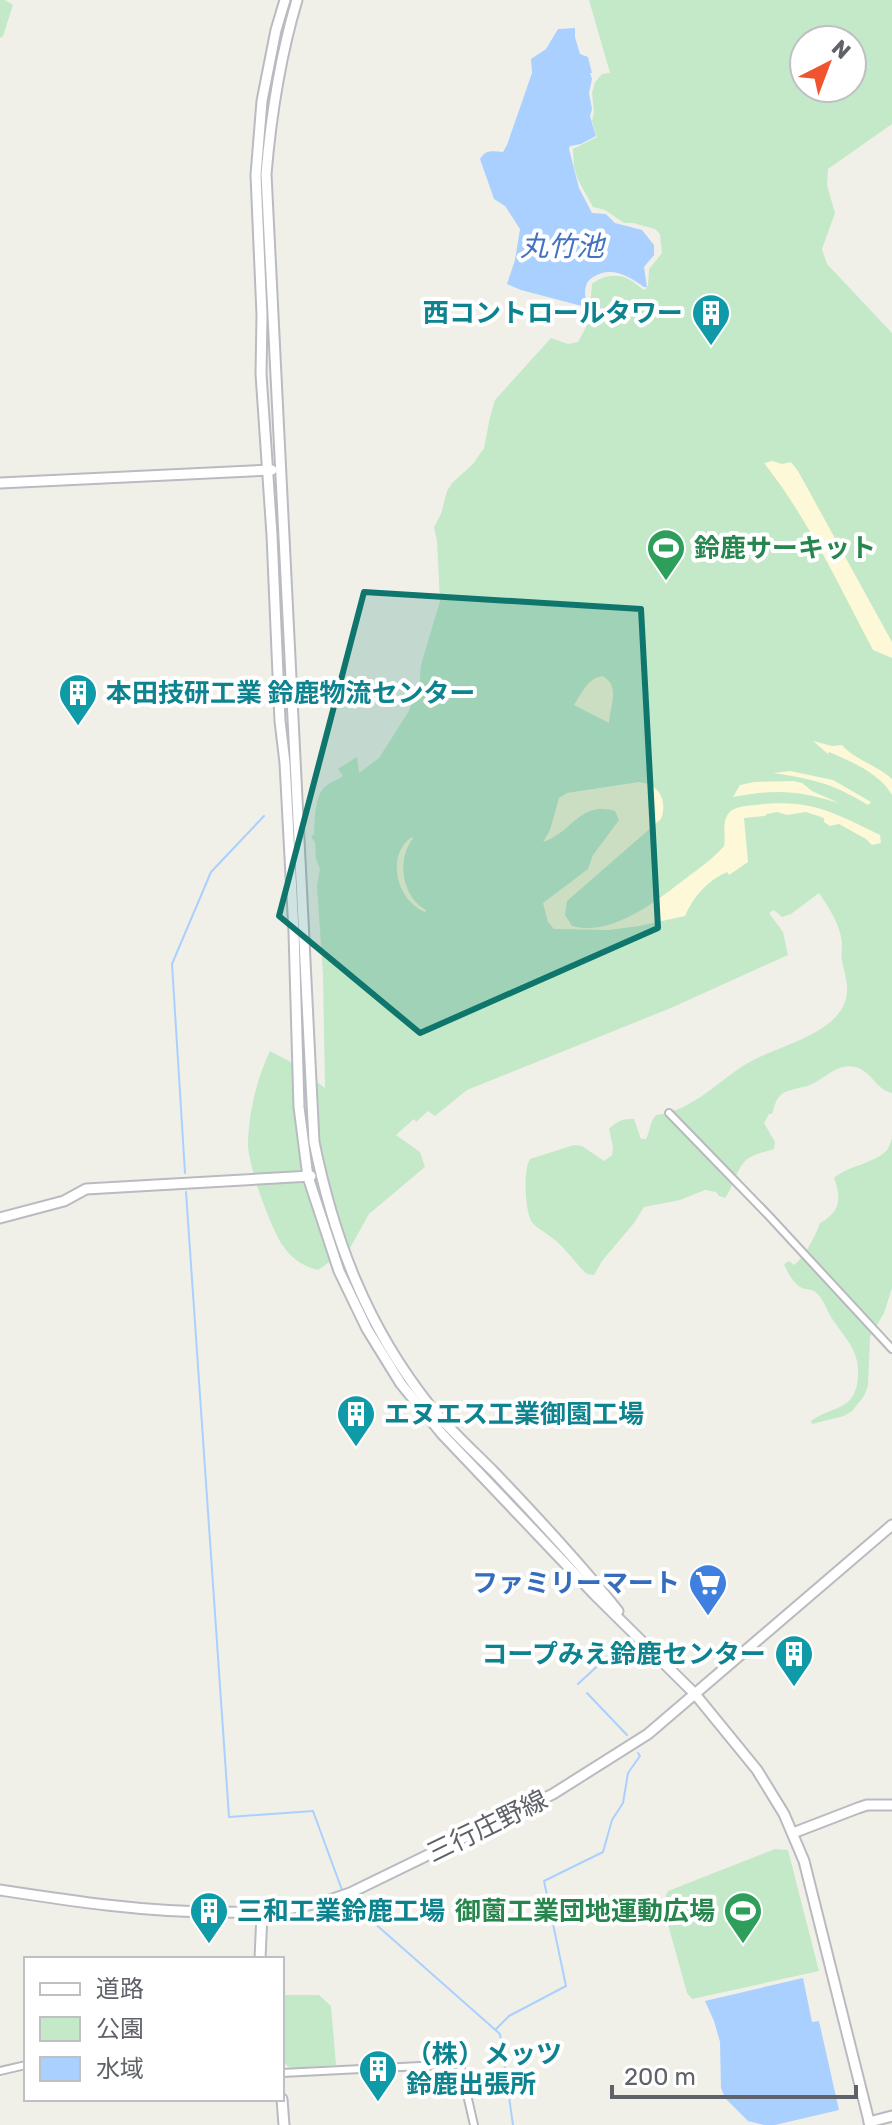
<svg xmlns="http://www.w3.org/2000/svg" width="892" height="2125" font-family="Rubik,'Noto Sans JP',sans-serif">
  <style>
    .green { fill: #c4e9c8; fill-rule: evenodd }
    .sand { fill: #fcf8d8 }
    .water { fill: #aad0ff }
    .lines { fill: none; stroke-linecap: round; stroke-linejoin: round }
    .stream { stroke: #aad0ff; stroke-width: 2 }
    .street-casing { stroke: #b8b9be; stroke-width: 10 }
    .secondary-casing { stroke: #b9bbc1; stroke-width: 13 }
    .street { stroke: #fff; stroke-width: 6 }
    .secondary { stroke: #fff; stroke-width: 9 }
    .marked { fill: #0f766e; fill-opacity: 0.2; stroke: #0f766e; stroke-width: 6; stroke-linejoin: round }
    .labels { text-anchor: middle; stroke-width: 8; stroke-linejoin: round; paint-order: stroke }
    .culture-label { font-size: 26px; font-weight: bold; fill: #0d838f; stroke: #fff; text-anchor: start }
    .leisure-label { font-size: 26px; font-weight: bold; fill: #27864d; stroke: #fff; text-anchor: start }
    .shop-label { font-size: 26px; font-weight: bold; fill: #366cbe; stroke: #fff; text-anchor: end }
    .street-label { font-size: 26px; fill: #5f6268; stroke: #fff }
    .water-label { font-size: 28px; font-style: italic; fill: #4372c0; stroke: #fff }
  </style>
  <rect width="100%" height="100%" fill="#f1f0e8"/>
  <!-- green -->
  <g class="green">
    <polygon points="0,0 5,0 13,5 3,36 0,38"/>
    <path d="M589,0H892V124L828,169L827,185L835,213L822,249L827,264L892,333V1093C877,1090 872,1073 858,1068C838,1060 825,1080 807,1086C798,1089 785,1089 779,1097C775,1101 774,1109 772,1114H769L764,1123L775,1142L774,1149C766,1152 756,1153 749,1158C737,1165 734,1187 725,1198L719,1196L716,1192L705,1190L680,1200L644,1207L634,1223L602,1261L594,1275L587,1274C574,1262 565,1247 551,1237C545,1232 536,1228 531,1221C525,1209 523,1170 530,1159L574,1145L582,1146L604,1161L612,1155L613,1147L609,1129C616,1122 624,1118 634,1119L641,1139H646C650,1131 650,1121 656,1115C692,1111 717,1082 746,1064C777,1045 844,1034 847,992C848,981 844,972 842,961C841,955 842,949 842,943C840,924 829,908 819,893L791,914L782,917L774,910L769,913L783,932L788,955L671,1008L467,1090L435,1116L428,1111L416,1122L414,1119L396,1135L420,1152L425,1167L369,1214L350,1248L318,1270C304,1267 291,1258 283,1246C271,1229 246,1161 248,1141C249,1111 257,1078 270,1051L289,1061L325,1088L323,975L317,886L320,869L316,859L315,842L311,837L314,834C315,820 314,794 327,785C332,781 338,780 343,776L338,769L357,757L359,773L379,758L409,711L420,680L421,665L440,601L437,541L434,527L441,514L447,491L452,483L473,464L484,448L490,417L495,400L551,338L568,344L578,342L586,327L584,318L590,306L592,284C600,277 615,273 626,278C632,280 638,286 644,290L648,286L649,269L662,253L660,234L655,229L633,223H624L605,210L593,207L578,180L574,167L573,149L597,137L592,121L594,112L592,93L595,82L602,74L610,73ZM804,40H852V88H804Z"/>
    <path d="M892,1138V1288L884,1313L870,1337L868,1386L864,1396L852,1411L844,1416L812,1424L811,1421C822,1412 839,1410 849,1401C855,1395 857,1386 858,1378C860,1349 845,1339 831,1317C826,1309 823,1297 814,1291C811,1289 806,1290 802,1288C794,1284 787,1272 784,1264L789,1261L794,1265C804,1258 816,1235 820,1223C840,1212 842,1199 834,1178C849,1165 874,1164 887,1150C889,1148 891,1140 892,1138Z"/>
    <polygon points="775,1849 788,1850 819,1971 692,1999 687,1993 662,1903 668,1891"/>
    <polygon points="282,1995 319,1995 331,2006 336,2065 290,2068 282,2061"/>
  </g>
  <!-- sand -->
  <g class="sand">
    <path d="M772,461L782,464L791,462L798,471L892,642V658L873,650C839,586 809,520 764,463Z"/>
    <path d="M602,676C621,685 610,706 609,723L574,705C582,693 587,679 602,676Z"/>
    <path d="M813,741L832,746L842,745C855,760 877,765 892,779V795C880,774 853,762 829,752L828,754Z"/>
    <path d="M790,771L833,780L871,802L868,805C832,783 813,779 773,773Z"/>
    <path d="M793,781L802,783L812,791L839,803C797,790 776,789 733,797L740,785L754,782Z"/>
    <path d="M639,782C659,784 668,800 661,819L567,901L565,915L572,926C612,937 656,901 685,879C698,869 713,859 724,846C726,837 722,824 727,816C732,806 745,806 755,805C809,798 833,812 880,835L881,843L872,845L866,839L839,824L830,826L824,822V818L806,812L787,815L777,812L767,814L765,816L744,818L748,862L729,875L727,872C708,880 693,897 685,916L639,926L609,930L554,929L548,922L543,903L588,869L593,855L619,820L615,811C580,800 571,834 543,842L550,830L559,798L567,793Z"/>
    <path d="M412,837L413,838C396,860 402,897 426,910L425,912C397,901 385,855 412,837Z"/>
  </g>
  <!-- water -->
  <g class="water">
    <path d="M575,28V37L580,54L588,57L592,73H590L592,79L589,93L592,109L590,116L596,136L581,144L570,146L569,149L579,188L592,213L606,214L615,223L642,230L654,245V255L644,267L647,287H644C630,277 612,266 595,276C590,279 588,280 586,286C584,292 586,299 586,306L578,305L521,290L507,284L515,260L520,229L505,206L494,199L480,159C485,149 494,151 503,152L507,145L532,73L531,59L546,49L558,29Z"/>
    <polygon points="803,1978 812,2022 819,2021 839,2110 775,2125 764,2125 748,2121 725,2098 721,2088 720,2042 714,2021 705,2001"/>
  </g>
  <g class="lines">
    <!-- stream -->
    <g class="stream">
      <polyline points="185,1173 172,964 211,872 264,816"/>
      <polyline points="186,1192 229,1817 313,1811 342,1890"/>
      <polyline points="578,1684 619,1646"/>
      <polyline points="587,1693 627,1735"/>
      <polyline points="349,1898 355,1906 500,2034 513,2125"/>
      <polyline points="496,2029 509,2016 566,1986 544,1881 603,1852 612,1820 623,1803 628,1773 640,1756 638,1753"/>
    </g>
    <defs>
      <g id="street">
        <polyline points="669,1113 769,1216 892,1349"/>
        <polyline points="0,2071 26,2065"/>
        <polyline points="282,2073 460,2064 474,2125"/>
      </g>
      <g id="secondary">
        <polyline points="285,0 276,30 262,101 256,175 262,315 261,374 272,535 280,721 285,763 294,932 299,1107 308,1177 339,1271 367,1329 401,1384 442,1434 595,1595 695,1694 757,1770 784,1814 804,1861 870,2125"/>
        <path d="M297,0C280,57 271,115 266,174L314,1142C334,1240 367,1327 430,1406C449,1429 472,1450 493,1471C536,1516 579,1562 618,1611"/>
        <polyline points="0,483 272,470"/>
        <polyline points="0,1218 64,1201 86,1189 311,1176"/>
        <polyline points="793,1833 858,1808 867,1805 892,1805"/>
        <path d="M0,1890C72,1901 143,1912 216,1912C263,1913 305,1910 350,1893L553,1794L648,1734L892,1525"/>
        <polyline points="260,1959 262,1913"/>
        <polyline points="282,2099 284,2125"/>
        <polyline points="869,2122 892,2116"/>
      </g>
    </defs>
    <!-- street casing -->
    <use href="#street" class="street-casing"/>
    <!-- secondary casing -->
    <use href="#secondary" class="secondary-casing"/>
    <!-- street -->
    <use href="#street" class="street"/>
    <!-- secondary -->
    <use href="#secondary" class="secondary"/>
  </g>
  <!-- marked area -->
  <path class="marked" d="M364,592L641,609L658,928L420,1033L279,916Z"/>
  <!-- icons -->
  <defs>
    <symbol id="building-pin" viewBox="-11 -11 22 30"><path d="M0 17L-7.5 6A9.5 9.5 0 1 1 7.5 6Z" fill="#0f9aa8" stroke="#fff"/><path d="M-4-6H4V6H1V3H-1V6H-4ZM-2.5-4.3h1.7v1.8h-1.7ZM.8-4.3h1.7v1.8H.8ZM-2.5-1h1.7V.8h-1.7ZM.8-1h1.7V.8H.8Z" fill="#fff"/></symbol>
    <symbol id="stadium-pin" viewBox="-11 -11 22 30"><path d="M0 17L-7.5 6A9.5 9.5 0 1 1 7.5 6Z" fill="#2e9e5b" stroke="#fff"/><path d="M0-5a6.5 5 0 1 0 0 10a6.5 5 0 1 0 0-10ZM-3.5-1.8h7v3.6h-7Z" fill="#fff"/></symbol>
    <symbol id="supermarket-pin" viewBox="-11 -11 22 30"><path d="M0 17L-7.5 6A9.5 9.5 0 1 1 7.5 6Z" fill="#3f7fe0" stroke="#fff"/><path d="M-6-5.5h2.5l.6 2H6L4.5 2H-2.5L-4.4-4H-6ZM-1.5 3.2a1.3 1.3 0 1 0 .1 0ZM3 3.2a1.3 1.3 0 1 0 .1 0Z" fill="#fff"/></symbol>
  </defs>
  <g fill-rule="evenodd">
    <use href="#building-pin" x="689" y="291" width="44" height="60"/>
    <use href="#stadium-pin" x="644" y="526" width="44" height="60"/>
    <use href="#building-pin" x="56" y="671" width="44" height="60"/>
    <use href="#building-pin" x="334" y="1392" width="44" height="60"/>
    <use href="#supermarket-pin" x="686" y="1561" width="44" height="60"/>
    <use href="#building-pin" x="772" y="1632" width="44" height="60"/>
    <use href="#building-pin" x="187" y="1889" width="44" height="60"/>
    <use href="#stadium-pin" x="721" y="1889" width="44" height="60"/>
    <use href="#building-pin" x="356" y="2047" width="44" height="60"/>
  </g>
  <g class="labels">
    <!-- culture labels -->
    <g class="culture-label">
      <text x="683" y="322" text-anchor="end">西コントロールタワー</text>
      <text x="106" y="702">本田技研工業 鈴鹿物流センター</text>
      <text x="384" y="1423">エヌエス工業御園工場</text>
      <text x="766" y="1663" text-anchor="end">コープみえ鈴鹿センター</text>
      <text x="237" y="1920">三和工業鈴鹿工場</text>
      <text x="406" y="2063">（株）メッツ<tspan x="406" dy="30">鈴鹿出張所</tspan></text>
    </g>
    <!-- leisure labels -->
    <g class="leisure-label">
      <text x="694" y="557">鈴鹿サーキット</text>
      <text x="715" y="1920" text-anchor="end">御薗工業団地運動広場</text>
    </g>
    <!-- shop labels -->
    <g class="shop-label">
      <text x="680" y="1592">ファミリーマート</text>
    </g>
    <!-- street labels -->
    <g class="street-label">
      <text transform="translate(487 1826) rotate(-26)" y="9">三行庄野線</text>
    </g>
    <!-- water labels -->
    <g class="water-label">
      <text x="562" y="256">丸竹池</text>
    </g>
  </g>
  <!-- legend -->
  <rect x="24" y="1957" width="260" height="144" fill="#ffffff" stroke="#bfc0c3" stroke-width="2"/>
  <rect x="40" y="1983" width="40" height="12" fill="#ffffff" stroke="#bfc0c3" stroke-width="2"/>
  <text x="96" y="1997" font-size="24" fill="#5f6268">道路</text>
  <rect x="40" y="2017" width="40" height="24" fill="#c4e9c8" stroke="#bfc0c3" stroke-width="2"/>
  <text x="96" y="2037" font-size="24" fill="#5f6268">公園</text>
  <rect x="40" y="2057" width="40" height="24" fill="#aad0ff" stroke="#bfc0c3" stroke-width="2"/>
  <text x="96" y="2077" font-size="24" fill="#5f6268">水域</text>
  <!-- north arrow -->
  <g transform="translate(828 64) rotate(42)"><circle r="38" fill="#ffffff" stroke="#bfc0c3" stroke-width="2"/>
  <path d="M0-6L14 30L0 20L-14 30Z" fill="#f0542f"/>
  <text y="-12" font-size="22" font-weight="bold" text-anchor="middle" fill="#5f6268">N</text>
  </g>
  <!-- scale -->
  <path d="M612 2085v12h244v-12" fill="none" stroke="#5f6268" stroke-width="4"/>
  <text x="624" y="2085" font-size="24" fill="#5f6268" stroke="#ffffff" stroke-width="6" paint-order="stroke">200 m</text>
</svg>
